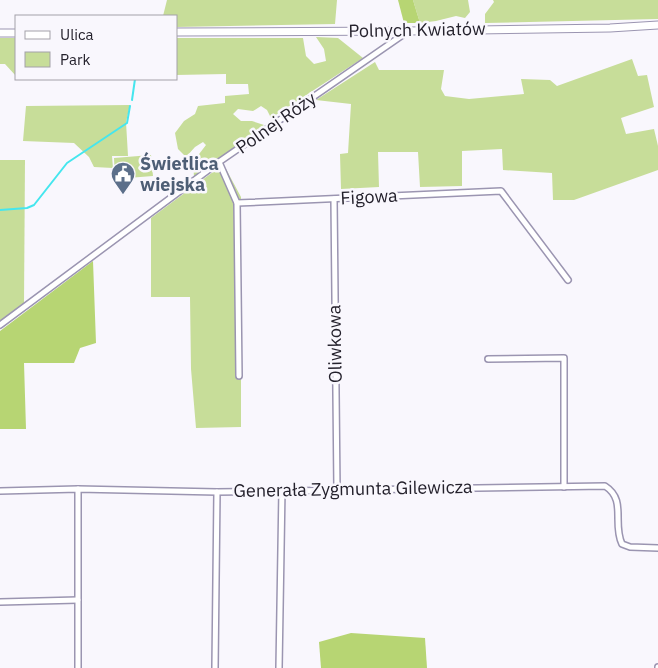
<svg xmlns="http://www.w3.org/2000/svg" width="658" height="668" font-family="'IBM Plex Sans',sans-serif">
  <style>
    .green { fill: #c7dd99 }
    .forest { fill: #b7d573 }
    .lines { fill: none; stroke-linecap: round; stroke-linejoin: round }
    .stream { stroke: #45e6ee; stroke-width: 2 }
    .street-casing { stroke: #9b95b1; stroke-width: 8 }
    .secondary-casing { stroke: #9b95b1; stroke-width: 9 }
    .street { stroke: #fff; stroke-width: 5 }
    .secondary { stroke: #fff; stroke-width: 7 }
    .labels { text-anchor: middle; stroke-width: 5; stroke-linejoin: round; paint-order: stroke }
    .street-label { font-size: 18px; fill: #24212c; stroke: #f9f7fd }
    .service-label { font-size: 18px; font-weight: bold; fill: #4e5e75; stroke: #f9f7fd; text-anchor: start }
  </style>
  <rect width="100%" height="100%" fill="#f9f7fd"/>
  <!-- green -->
  <g class="green">
    <polygon points="167,0 337,0 335,24 176,27 176,16 163,16"/>
    <polygon points="413,0 468,0 470,12 465,18 456,16 436,21 420,23"/>
    <polygon points="493,0 658,0 658,19 485,23 485,14 494,2"/>
    <polygon points="316,37 338,38 363,58 271,118 267,110 261,106 253,111 238,109 233,114 241,121 252,121 264,125 194,177 193,162 206,145 203,142 195,147 186,157 178,149 175,133 184,121 195,114 198,106 225,103 225,96 249,94 248,84 226,84 226,74 176,75 176,38 303,38 306,56 314,64 326,61 324,49"/>
    <polygon points="0,38 16,38 16,76 5,64 0,64"/>
    <polygon points="632,59 638,76 647,75 654,107 621,118 626,134 654,129 658,146 658,170 574,200 553,200 552,173 503,170 502,149 462,151 462,186 420,187 418,152 378,152 379,187 341,189 340,154 348,153 351,104 316,100 375,62 379,70 444,70 441,89 445,96 469,99 524,94 521,79 550,80 557,86"/>
    <polygon points="130,105 126,122 128,156 112,156 113,168 94,167 89,157 74,143 23,141 26,106"/>
    <polygon points="151,155 153,176 115,179 114,158"/>
    <polygon points="0,160 25,160 24,303 0,321"/>
    <polygon points="217,169 226,169 241,197 241,427 196,428 191,369 190,297 151,297 151,218"/>
  </g>
  <!-- forest -->
  <g class="forest">
    <polygon points="398,0 413,0 420,23 404,23"/>
    <polygon points="93,261 96,343 80,348 74,363 24,363 26,429 0,429 0,331"/>
    <polygon points="351,633 425,638 427,668 321,668 319,642"/>
  </g>
  <g class="lines">
    <!-- stream -->
    <g class="stream">
      <polyline points="132,100 135,79"/>
      <polyline points="0,210 27,208 34,205 67,163 127,123 130,106"/>
    </g>
    <defs>
      <g id="street">
        <polyline points="219,162 237,203 239,376"/>
        <polyline points="334,199 337,489"/>
        <polyline points="237,203 501,191 568,280"/>
        <polyline points="0,325 219,162 407,32"/>
        <polyline points="488,359 564,358 564,487"/>
        <path d="M0,491L78,489L217,492L605,486C627,500 612,523 622,544L630,547L658,548"/>
        <polyline points="0,602 78,600"/>
        <polyline points="78,668 78,489"/>
        <polyline points="215,668 217,492"/>
        <polyline points="279,668 282,489"/>
        <polyline points="658,668 658,667"/>
      </g>
      <g id="secondary">
        <polyline points="176,32 409,31 610,28 658,25"/>
        <polyline points="0,33 16,33"/>
      </g>
    </defs>
    <!-- street casing -->
    <use href="#street" class="street-casing"/>
    <!-- secondary casing -->
    <use href="#secondary" class="secondary-casing"/>
    <!-- street -->
    <use href="#street" class="street"/>
    <!-- secondary -->
    <use href="#secondary" class="secondary"/>
  </g>
  <!-- icons -->
  <defs>
    <symbol id="civic-pin" viewBox="-11 -11 22 30"><path d="M0 17L-7.5 6A9.5 9.5 0 1 1 7.5 6Z" fill="#5c6f8a" stroke="#f9f7fd"/><path d="M-.6-6.5H3V-4.5H.6V-3L4-1V1h2V6H-6V1h2V-1L-.6-3ZM-1.2 2.5V6h2.4V2.5Z" fill="#fff"/></symbol>
  </defs>
  <g fill-rule="evenodd">
    <use href="#civic-pin" x="109" y="160" width="28" height="38"/>
  </g>
  <g class="labels">
    <!-- street labels -->
    <g class="street-label">
      <text transform="translate(417 30) rotate(-1)" y="6">Polnych Kwiatów</text>
      <text transform="translate(276 123) rotate(-35)" y="6">Polnej Róży</text>
      <text transform="translate(369 197) rotate(-3)" y="6">Figowa</text>
      <text transform="translate(335 344) rotate(-91)" y="6">Oliwkowa</text>
      <text transform="translate(353 489) rotate(-1)" y="6">Generała Zygmunta Gilewicza</text>
    </g>
    <!-- service labels -->
    <g class="service-label">
      <text x="140" y="170">Świetlica<tspan x="140" dy="21">wiejska</tspan></text>
    </g>
  </g>
  <!-- legend -->
  <rect x="15" y="15" width="162" height="65" fill="#f9f7fd" stroke="#a4a1a9"/>
  <rect x="25" y="31" width="25" height="8" fill="#ffffff" stroke="#a4a1a9"/>
  <text x="60" y="40" font-size="15" fill="#24212c">Ulica</text>
  <rect x="25" y="52" width="25" height="15" fill="#c7dd99" stroke="#a4a1a9"/>
  <text x="60" y="65" font-size="15" fill="#24212c">Park</text>
</svg>
